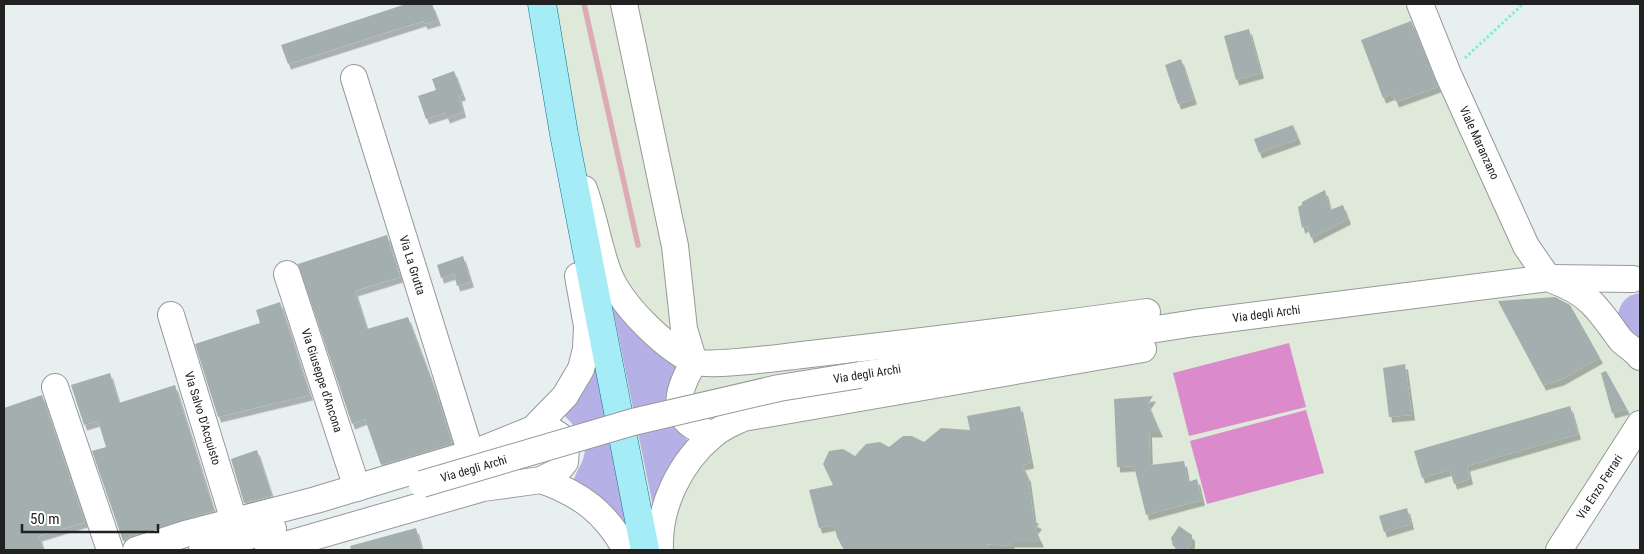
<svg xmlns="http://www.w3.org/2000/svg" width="1644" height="554" font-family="'Roboto Condensed',sans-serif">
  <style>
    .industrial { fill: #dee9da }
    .grass { fill: #b5b1e7 }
    .pitch { fill: #db8bcc }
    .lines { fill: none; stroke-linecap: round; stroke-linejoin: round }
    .stream { stroke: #dcabb5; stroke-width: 5.5 }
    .building { fill: #a3afaf; filter: url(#shadow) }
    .minor-casing { stroke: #989898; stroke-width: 28 }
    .major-casing { stroke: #087496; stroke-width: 29 }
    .path { stroke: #77f3ca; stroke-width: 3; stroke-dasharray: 2.5 2.5; stroke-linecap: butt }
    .minor { stroke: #fff; stroke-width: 26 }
    .major { stroke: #a6ecf7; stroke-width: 28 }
    .minor-bridge-casing { stroke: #989898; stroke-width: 28; stroke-linecap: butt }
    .minor-bridge { stroke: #fff; stroke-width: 26 }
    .labels { text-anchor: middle; stroke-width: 5; stroke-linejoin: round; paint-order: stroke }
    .street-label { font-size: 12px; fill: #212121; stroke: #fff }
  </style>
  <defs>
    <filter id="shadow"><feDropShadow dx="3" dy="5.5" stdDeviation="0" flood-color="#0004"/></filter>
  </defs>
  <rect width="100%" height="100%" fill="#e8eff1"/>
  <!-- industrial -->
  <polygon class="industrial" points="542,4 1420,4 1526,246 1637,353 1640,371 1640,424 1559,550 645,550"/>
  <!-- grass -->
  <g class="grass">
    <path d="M1640,293V341L1626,332L1618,314C1621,301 1627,295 1640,293Z"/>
    <polygon points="611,299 682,363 668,388 667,403 689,444 654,511"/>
    <path d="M591,344L631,533L574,482C574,476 578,470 581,464C592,442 577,429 562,413Z"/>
  </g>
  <!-- pitch -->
  <g class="pitch">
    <polygon points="1289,343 1306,407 1189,436 1173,373"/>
    <polygon points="1306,410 1324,473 1207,504 1190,441"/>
  </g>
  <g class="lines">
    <!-- stream -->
    <polyline class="stream" points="584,4 638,245"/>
  </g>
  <!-- building -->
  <g class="building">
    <polygon points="406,4 432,4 438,20 425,24 423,21 288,64 281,45"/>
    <polygon points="1411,21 1438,87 1396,102 1393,94 1383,98 1361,40"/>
    <polygon points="1249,29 1261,73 1236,80 1224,36"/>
    <polygon points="1181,59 1194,99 1178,104 1165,65"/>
    <polygon points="454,71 463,95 459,96 463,112 447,118 445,113 426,119 418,96 436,90 432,79"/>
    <polygon points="1293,125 1298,139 1259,153 1254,139"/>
    <polygon points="1325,190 1330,210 1343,205 1348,219 1311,238 1307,226 1302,228 1298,207 1302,205 1302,202"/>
    <polygon points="387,235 400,277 355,291 367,329 408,317 437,395 452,444 381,465 365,419 352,424 298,264"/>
    <polygon points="463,256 471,282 457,286 454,274 441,278 437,265"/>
    <polygon points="1555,297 1570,305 1600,358 1561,380 1543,385 1498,301"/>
    <polygon points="280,302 310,395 218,417 195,344 260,323 256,310"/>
    <polygon points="1405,364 1412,415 1389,417 1383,368"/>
    <polygon points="1606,371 1627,409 1612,413 1601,373"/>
    <polygon points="110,373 119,403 175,385 214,511 131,536 123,541 92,451 106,447 98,421 84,425 71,385"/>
    <polygon points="42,395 85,522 39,536 44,550 4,550 4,408"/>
    <polygon points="1153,396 1148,404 1160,432 1149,432 1150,465 1184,461 1188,482 1197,479 1202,500 1146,515 1134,466 1117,467 1114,399"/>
    <polygon points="1020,406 1031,463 1022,465 1028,477 1034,521 1039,524 1035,529 1041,542 1012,542 1010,546 987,544 988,550 844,550 837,537 834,525 819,528 809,490 833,485 823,464 829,451 843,449 855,456 866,444 880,442 889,447 903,436 912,436 924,442 941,428 970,430 967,416"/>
    <polygon points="1570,406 1578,434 1467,466 1470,479 1454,484 1450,470 1422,478 1414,451"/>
    <polygon points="257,450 272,496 244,503 231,459"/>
    <polygon points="1407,508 1411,524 1384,532 1379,516"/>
    <polygon points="1179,526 1192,535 1192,542 1188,548 1183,550 1173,546 1171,538"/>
    <polygon points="416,528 422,550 351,550 350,546"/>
  </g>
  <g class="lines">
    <defs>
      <g id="minor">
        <path d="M624,4L675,246L684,329L694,362C675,394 668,423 713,434"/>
        <path id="s1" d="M1420,4L1448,74L1526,246L1548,278"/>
        <path id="s2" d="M354,78L471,454"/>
        <path d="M584,189C594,216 598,245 608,272C620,304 663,346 693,361C708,368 782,357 802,355C917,342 1032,328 1147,312"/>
        <path id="s3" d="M287,274L357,488"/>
        <path d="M1555,281C1590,294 1599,310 1620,339C1626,346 1635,350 1640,357"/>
        <path id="s4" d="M171,315L234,521"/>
        <path id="s5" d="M860,375L1195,323L1548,278L1633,279"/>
        <polyline points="55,387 110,550"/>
        <path d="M541,480C581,494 606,513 626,550"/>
        <polyline points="136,550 185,534 316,500 476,452 533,429 565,396 581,369 586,349 587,326 578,276"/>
        <polyline points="202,550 273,529"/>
        <polyline points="268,550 483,488 541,480 557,472 565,462 566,449 560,436 551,430 546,430"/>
        <path d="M660,550C658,507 680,462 713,435C722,427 733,423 743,418L1143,349"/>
        <path id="s6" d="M1559,550L1640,424"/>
      </g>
      <polyline id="major" points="542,4 564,134 645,550"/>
    </defs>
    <!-- minor casing -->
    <use href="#minor" class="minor-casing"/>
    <!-- major casing -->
    <use href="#major" class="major-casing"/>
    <!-- path -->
    <polyline class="path" points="1465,58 1523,4"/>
    <!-- minor -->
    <use href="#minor" class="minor"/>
    <!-- major -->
    <use href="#major" class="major"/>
    <defs>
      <g id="minor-bridge">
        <path id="s7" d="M422,484L633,422L779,388L860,375"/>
      </g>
    </defs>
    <!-- minor-bridge casing -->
    <use href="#minor-bridge" class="minor-bridge-casing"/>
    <!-- minor-bridge -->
    <use href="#minor-bridge" class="minor-bridge"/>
  </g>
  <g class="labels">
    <!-- street labels -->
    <g class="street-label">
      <text dy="4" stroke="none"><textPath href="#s1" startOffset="151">Viale Maranzano</textPath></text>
      <text dy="4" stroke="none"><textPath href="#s2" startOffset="196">Via La Grutta</textPath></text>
      <text dy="4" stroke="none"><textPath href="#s5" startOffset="411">Via degli Archi</textPath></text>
      <text transform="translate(867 374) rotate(-9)" y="4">Via degli Archi</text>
      <text dy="4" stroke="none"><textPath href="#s3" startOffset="112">Via Giuseppe d'Ancona</textPath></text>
      <text dy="4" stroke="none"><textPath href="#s4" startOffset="108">Via Salvo D'Acquisto</textPath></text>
      <text dy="4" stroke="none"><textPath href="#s7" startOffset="54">Via degli Archi</textPath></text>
      <text dy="4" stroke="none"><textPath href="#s6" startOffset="75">Via Enzo Ferrari</textPath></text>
    </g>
  </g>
  <!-- border -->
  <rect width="1644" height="554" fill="none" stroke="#212121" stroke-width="10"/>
  <!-- scale -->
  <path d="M22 524v8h136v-8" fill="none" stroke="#212121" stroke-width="2.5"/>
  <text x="30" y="524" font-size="15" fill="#212121" stroke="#ffffff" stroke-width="4" paint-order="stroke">50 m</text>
</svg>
